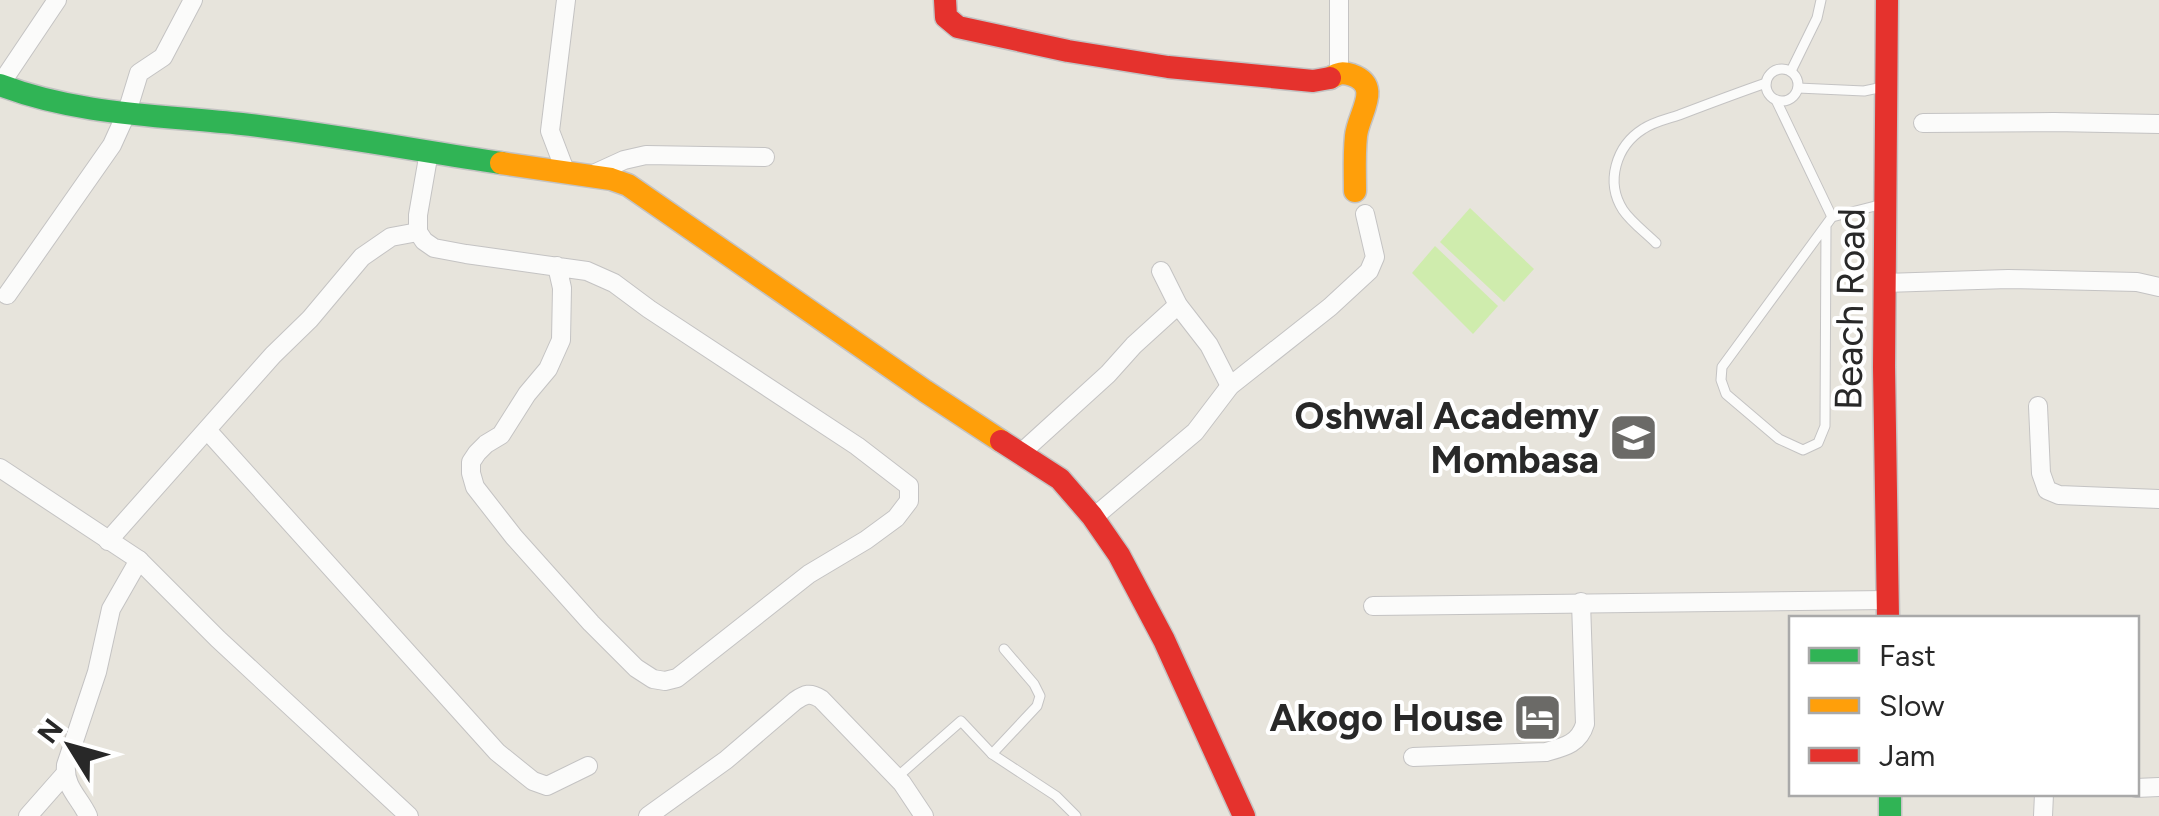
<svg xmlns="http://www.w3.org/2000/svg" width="2159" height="816" font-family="Figtree,sans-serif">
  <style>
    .pitch { fill: #cfecad }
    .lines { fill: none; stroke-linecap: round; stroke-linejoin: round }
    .lane-casing { stroke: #c4c3c3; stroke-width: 11 }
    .street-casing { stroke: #c4c3c3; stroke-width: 20 }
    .fast-casing { stroke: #c4c3c3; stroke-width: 25 }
    .slow-casing { stroke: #c4c3c3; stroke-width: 25 }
    .jam-casing { stroke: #c4c3c3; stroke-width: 25 }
    .lane { stroke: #fbfbfa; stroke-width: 9 }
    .street { stroke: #fbfbfa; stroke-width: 18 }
    .fast { stroke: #30b455; stroke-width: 22 }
    .slow { stroke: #ff9f0a; stroke-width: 22 }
    .jam { stroke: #e5322d; stroke-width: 22 }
    .labels { text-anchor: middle; stroke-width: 8; stroke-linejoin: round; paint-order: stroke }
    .street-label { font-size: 38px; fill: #282828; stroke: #fff }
    .poi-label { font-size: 38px; font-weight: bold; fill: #282828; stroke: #fff; text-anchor: end }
  </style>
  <rect width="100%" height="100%" fill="#e7e4dc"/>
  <!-- pitch -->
  <g class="pitch">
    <polygon points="1470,208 1534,269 1504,302 1440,242"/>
    <polygon points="1435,246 1498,306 1473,334 1412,273"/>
  </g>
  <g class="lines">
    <defs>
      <g id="lane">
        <circle cx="1782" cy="85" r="16"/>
        <polyline points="1791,71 1817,18 1821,0"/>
        <polyline points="1798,88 1864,91 1883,87"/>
        <polyline points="1776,100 1832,217"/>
        <polyline points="1826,226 1825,426 1818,443 1803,450 1779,439 1726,394 1721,380 1722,367 1832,217 1883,204"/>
        <path d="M1656,243C1646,233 1631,222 1623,210C1605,182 1616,146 1643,129C1653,122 1667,119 1679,115C1708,104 1737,93 1766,83"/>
        <polyline points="992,754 1037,706 1040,696 1034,684 1004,649"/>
        <polyline points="896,778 961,721 992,754 1056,796 1076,816"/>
      </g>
      <g id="street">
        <polyline points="566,0 550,131 566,173"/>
        <polyline points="1339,0 1339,73"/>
        <polyline points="0,85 57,0"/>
        <polyline points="1923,123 2054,122 2159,124"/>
        <polyline points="429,152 418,215 418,232 424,241 434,248 466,254 587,271 614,283 649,309 857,446 909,486 909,501 896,518 866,540 809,574 677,678 665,681 653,679 636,668 591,623 514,537 475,487 471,473 471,462 477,453 486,444 501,435 527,394 548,369 561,340 562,288 557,266"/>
        <polyline points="589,176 624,160 646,155 765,157"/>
        <polyline points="1161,271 1178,305 1209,345 1230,386"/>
        <polyline points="1885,283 2008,279 2137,282 2159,287"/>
        <polyline points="7,295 112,145 127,112 139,73 163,57 193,0"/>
        <polyline points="2038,406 2041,473 2047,490 2059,495 2159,499"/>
        <polyline points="207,430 497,752 533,781 547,786 588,766"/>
        <polyline points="1021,453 1108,374 1134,345 1178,305"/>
        <polyline points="0,468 139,560 218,639 409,816"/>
        <polyline points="1094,517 1195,432 1230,386 1330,307 1369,271 1375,257 1365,214"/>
        <polyline points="108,541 273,355 310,319 362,257 391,237 418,232"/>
        <polyline points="1373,606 1888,600"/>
        <path d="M1413,757L1546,752C1564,747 1579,744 1585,724L1581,602"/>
        <polyline points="2136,788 2159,787"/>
        <polyline points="28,816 65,774"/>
        <path d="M88,816C80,798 64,787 66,765L97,672L111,609L139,560"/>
        <path d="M648,816L726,760L795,701C805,694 810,692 821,699L902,783L924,816"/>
        <polyline points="2043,816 2044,794"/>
      </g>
      <g id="fast">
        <path d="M0,85C78,115 160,115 242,124C329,134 415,150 501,163"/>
        <polyline points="1890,794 1890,816"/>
      </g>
      <g id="slow">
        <path d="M1330,78C1339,73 1342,72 1352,75C1383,86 1358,114 1356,136C1354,154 1355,173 1355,191"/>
        <polyline points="501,163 611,179 628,185 925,391 1001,441"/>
      </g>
      <g id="jam">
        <polyline points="945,0 946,17 958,27 1068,51 1168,67 1313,81 1330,78"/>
        <polyline points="1887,0 1884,367 1888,618"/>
        <polyline points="1001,441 1060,479 1092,516 1119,555 1164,640 1244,816"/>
      </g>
    </defs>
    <!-- lane casing -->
    <use href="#lane" class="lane-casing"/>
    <!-- street casing -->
    <use href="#street" class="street-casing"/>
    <!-- fast casing -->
    <use href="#fast" class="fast-casing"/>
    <!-- slow casing -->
    <use href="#slow" class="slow-casing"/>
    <!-- jam casing -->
    <use href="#jam" class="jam-casing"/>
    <!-- lane -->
    <use href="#lane" class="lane"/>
    <!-- street -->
    <use href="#street" class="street"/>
    <!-- fast -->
    <use href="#fast" class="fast"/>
    <!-- slow -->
    <use href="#slow" class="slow"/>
    <!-- jam -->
    <use href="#jam" class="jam"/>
  </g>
  <!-- icons -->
  <defs>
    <symbol id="school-square" viewBox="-11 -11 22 22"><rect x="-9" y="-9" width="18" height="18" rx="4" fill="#6b6a67" stroke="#fff"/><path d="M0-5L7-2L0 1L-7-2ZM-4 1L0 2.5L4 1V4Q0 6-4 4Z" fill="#fff"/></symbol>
    <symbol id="hotel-square" viewBox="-11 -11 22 22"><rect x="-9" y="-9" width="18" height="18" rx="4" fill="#6b6a67" stroke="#fff"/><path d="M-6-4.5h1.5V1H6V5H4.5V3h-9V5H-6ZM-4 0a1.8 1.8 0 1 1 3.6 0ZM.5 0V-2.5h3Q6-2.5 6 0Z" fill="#fff"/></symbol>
  </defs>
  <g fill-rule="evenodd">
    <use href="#school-square" x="1606" y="410" width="55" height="55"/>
    <use href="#hotel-square" x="1510" y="690" width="55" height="55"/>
  </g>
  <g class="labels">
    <!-- street labels -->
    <g class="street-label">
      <text transform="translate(1850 309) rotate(-89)" y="13">Beach Road</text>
    </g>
    <!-- poi labels -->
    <g class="poi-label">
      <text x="1599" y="429">Oshwal Academy<tspan x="1599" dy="44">Mombasa</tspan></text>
      <text x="1503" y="731">Akogo House</text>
    </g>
  </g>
  <!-- legend -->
  <rect x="1789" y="616" width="350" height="180" fill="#ffffff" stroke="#a9a9a9" stroke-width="2.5"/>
  <rect x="1809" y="648" width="50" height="15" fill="#30b455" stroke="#a9a9a9" stroke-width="2.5"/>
  <text x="1879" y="666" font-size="30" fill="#282828">Fast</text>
  <rect x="1809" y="698" width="50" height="15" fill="#ff9f0a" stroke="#a9a9a9" stroke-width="2.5"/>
  <text x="1879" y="716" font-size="30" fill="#282828">Slow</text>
  <rect x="1809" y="748" width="50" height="15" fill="#e5322d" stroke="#a9a9a9" stroke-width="2.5"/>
  <text x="1879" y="766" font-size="30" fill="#282828">Jam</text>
  <!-- north arrow -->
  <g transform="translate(70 746) rotate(307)" stroke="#ffffff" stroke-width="8" paint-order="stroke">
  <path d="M0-8L18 38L0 25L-18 38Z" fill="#282828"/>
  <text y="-15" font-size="28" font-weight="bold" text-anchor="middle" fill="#282828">N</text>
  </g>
</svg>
